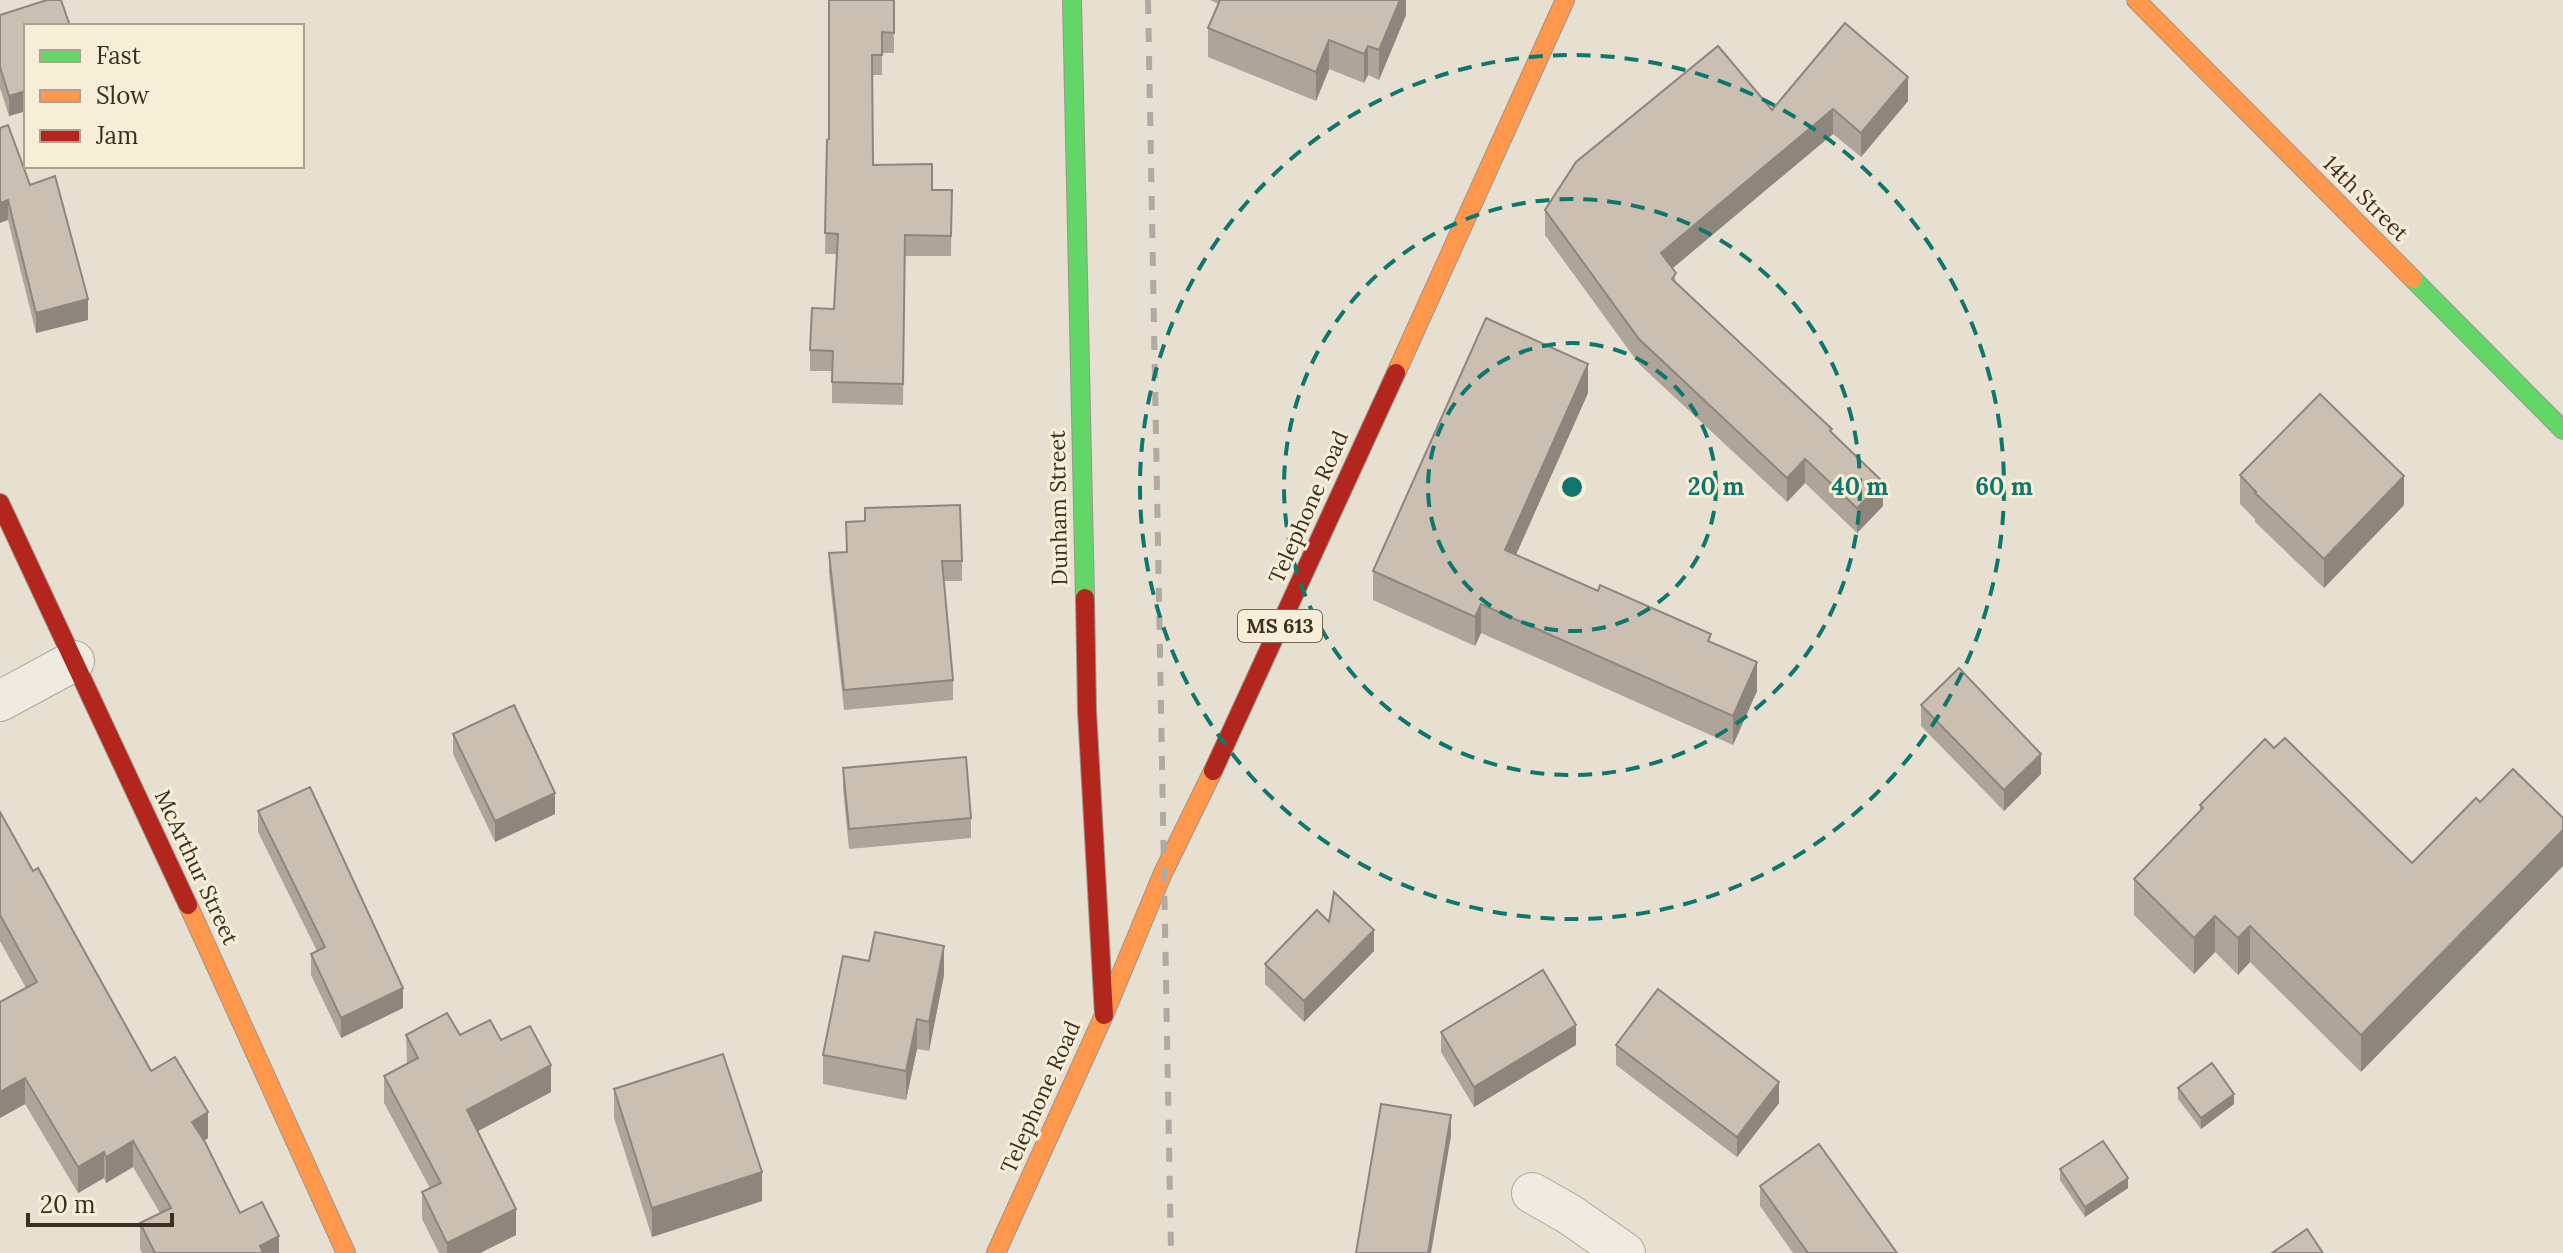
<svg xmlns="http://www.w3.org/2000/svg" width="2563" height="1253" font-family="Lora,serif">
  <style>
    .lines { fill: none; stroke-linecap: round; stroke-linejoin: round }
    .street-casing { stroke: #ada599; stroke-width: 42 }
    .fast-casing { stroke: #9c958a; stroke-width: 20 }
    .slow-casing { stroke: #9c958a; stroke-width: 20 }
    .jam-casing { stroke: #9c958a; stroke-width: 20 }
    .street { stroke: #efebe3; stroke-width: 40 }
    .fast { stroke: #63d668; stroke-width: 18 }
    .slow { stroke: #ff974d; stroke-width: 18 }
    .jam { stroke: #b3261e; stroke-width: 18 }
    .rail { stroke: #afaaa2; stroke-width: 6; stroke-dasharray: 14 14; stroke-linecap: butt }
    .wall { fill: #afa499 }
    .shaded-wall { fill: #8e867d }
    .building { fill: #cbbfb2; stroke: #8e867d; stroke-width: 2 }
    .ring { fill: none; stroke: #0f766e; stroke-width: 4; stroke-dasharray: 14 10 }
    .labels { text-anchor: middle; stroke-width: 6; stroke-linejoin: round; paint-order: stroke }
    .shield { fill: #f7eed8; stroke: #756857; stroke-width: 2 }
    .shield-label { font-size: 20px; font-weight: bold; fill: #3d2e20 }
    .street-label { font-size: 22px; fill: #3d2e20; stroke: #f7eed8 }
    .centre { fill: #0f766e; stroke: #f7eed8; stroke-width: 4 }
    .ring-label { font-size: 24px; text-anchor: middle; font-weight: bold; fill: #0f766e; stroke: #f7eed8; stroke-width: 6; stroke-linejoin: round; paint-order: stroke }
  </style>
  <rect width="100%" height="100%" fill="#e7e0d1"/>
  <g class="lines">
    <defs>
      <g id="street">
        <polyline points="0,701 74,661"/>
        <polyline points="1532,1193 1569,1214 1625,1253"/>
      </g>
      <g id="fast">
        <polyline points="1072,0 1085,598"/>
        <polyline points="2413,279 2563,430"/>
      </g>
      <g id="slow">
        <polyline points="2136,0 2413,279"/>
        <polyline points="1396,373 1565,0"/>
        <polyline points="188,905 346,1253"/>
        <polyline points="996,1253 1104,1015 1163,873 1213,771"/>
      </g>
      <g id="jam">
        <polyline points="0,503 188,905"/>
        <polyline points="1085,598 1087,711 1104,1015"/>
        <polyline points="1213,771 1396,373"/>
      </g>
    </defs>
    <!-- street casing -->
    <use href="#street" class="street-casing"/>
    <!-- fast casing -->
    <use href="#fast" class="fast-casing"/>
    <!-- slow casing -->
    <use href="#slow" class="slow-casing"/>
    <!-- jam casing -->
    <use href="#jam" class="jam-casing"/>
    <!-- street -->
    <use href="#street" class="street"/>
    <!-- fast -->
    <use href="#fast" class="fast"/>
    <!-- slow -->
    <use href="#slow" class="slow"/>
    <!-- jam -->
    <use href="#jam" class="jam"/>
    <!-- rail -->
    <polyline class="rail" points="1148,0 1171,1253"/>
  </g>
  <!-- wall -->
  <g class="wall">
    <polygon points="829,0 894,33 894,53 882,53 882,75 872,75 873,165 932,190 952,190 951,256 905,256 903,405 832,403 832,371 810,371 810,350 834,309 837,254 825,254 827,140 829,139"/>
    <polygon points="1210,0 1406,0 1406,15 1379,80 1368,75 1364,83 1329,69 1316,101 1208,57 1208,28 1218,4"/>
    <polygon points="0,15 26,26 26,111 9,116 0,88"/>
    <polygon points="1908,101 1861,157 1833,134 1672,268 1676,283 1832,433 1883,506 1857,533 1805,483 1787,502 1639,364 1545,235 1545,210 1772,110"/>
    <polygon points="0,128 30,185 88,320 36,333 8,220"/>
    <polygon points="1588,393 1516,555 1711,642 1757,691 1733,745 1481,633 1475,646 1373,600 1373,571"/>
    <polygon points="2240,475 2404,505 2324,588 2255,522 2255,519 2240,504"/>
    <polygon points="846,522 962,561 962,581 943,581 953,680 953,700 844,710 829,573 829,553 846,552"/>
    <polygon points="1921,705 2041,774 2004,811 1921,726"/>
    <polygon points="453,734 555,814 495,842 453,754"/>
    <polygon points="2274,748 2412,863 2361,1072 2250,962 2238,975 2215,952 2194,974 2134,915 2134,879 2200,811 2200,805"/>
    <polygon points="843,768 971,818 971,838 849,849 843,789"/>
    <polygon points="258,811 403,1008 341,1038 311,975 311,954 317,951 258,832"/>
    <polygon points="0,812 33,871 151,1071 208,1138 204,1141 240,1213 279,1253 142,1253 140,1249 140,1223 160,1213 133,1167 106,1183 104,1178 78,1193 25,1104 0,1118 26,988 0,941"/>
    <polygon points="1329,922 1374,951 1304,1022 1265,984 1265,964"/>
    <polygon points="944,975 929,1051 917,1049 906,1100 823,1084 823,1055"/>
    <polygon points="1441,1032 1576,1045 1474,1107 1441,1052"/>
    <polygon points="406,1035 460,1035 501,1040 551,1092 478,1131 516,1235 480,1253 439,1253 422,1219 422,1192 430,1188 384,1103 384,1076 407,1064"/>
    <polygon points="1616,1045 1779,1103 1737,1157 1616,1065"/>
    <polygon points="2178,1088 2234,1104 2201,1129 2178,1099"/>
    <polygon points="614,1089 762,1201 652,1237 614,1118"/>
    <polygon points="2060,1169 2128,1188 2085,1217 2060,1180"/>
    <polygon points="1760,1186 1897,1253 1793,1253 1760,1206"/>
  </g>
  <!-- shaded-wall -->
  <g class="shaded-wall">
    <polygon points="1400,0 1406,0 1406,15 1379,80 1379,50"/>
    <polygon points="1329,40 1329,69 1316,101 1316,72"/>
    <polygon points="1368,46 1368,75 1364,83 1364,54"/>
    <polygon points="1908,77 1908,101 1861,157 1861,133"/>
    <polygon points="26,91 26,111 9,116 9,96"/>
    <polygon points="1833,109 1833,134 1661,278 1661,253"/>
    <polygon points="8,200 8,220 0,223 0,203"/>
    <polygon points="88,299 88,320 36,333 36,313"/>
    <polygon points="1588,364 1588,393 1505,579 1505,550"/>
    <polygon points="1805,459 1805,483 1787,502 1787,478"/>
    <polygon points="2404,476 2404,505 2324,588 2324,559"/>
    <polygon points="1883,482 1883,506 1857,533 1857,508"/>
    <polygon points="1481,604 1481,633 1475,646 1475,617"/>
    <polygon points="1757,662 1757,691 1733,745 1733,716"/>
    <polygon points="2041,754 2041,774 2004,811 2004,790"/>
    <polygon points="555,793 555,814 495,842 495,821"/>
    <polygon points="2563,830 2563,866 2361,1072 2361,1035"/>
    <polygon points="2215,916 2215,952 2194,974 2194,938"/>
    <polygon points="2250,926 2250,962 2238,975 2238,938"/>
    <polygon points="1374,930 1374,951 1304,1022 1304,1001"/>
    <polygon points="944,946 944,975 929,1051 929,1022"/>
    <polygon points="403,988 403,1008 341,1038 341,1018"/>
    <polygon points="917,1019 917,1049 906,1100 906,1071"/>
    <polygon points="1576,1025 1576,1045 1474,1107 1474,1087"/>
    <polygon points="551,1065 551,1092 467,1137 467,1110"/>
    <polygon points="25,1078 25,1104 0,1118 0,1092"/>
    <polygon points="1779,1082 1779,1103 1737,1157 1737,1137"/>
    <polygon points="2234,1094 2234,1104 2201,1129 2201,1118"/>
    <polygon points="208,1112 208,1138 192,1148 192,1122"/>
    <polygon points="1451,1115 1451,1136 1431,1253 1428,1253"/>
    <polygon points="133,1141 133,1167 106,1183 106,1157"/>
    <polygon points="104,1152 104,1178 78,1193 78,1167"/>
    <polygon points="762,1172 762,1201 652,1237 652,1208"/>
    <polygon points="2128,1178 2128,1188 2085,1217 2085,1207"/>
    <polygon points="516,1209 516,1235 480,1253 447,1253 447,1243"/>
    <polygon points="279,1236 279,1253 260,1253 260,1246"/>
  </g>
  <!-- building -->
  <g class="building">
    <polygon points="47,0 61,0 70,26 26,26 26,91 9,96 0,67 0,15"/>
    <polygon points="829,0 894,0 894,33 882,32 882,55 872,55 873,165 932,164 932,190 952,190 951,236 905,235 903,384 832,382 833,351 810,350 812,308 834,309 838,234 825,233 827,140 829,139"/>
    <polygon points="1220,0 1400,0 1379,50 1368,46 1364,54 1329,40 1316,72 1208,28"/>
    <polygon points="1845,23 1908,77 1861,133 1833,109 1661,253 1676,273 1672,279 1832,429 1830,431 1883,482 1857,508 1805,459 1787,478 1639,339 1545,210 1576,162 1718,46 1772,110"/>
    <polygon points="8,125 30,185 55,176 88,299 36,313 8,200 0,203 0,128"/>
    <polygon points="1486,318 1588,364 1505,550 1598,591 1600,585 1711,634 1708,641 1757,662 1733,716 1481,604 1475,617 1373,571"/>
    <polygon points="2320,394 2404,476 2324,559 2255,493 2256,492 2240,475"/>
    <polygon points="960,505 962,561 942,561 953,680 844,690 829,553 847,552 846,522 865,521 865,508"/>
    <polygon points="1959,668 2041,754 2004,790 1921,705"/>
    <polygon points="514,705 555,793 495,821 453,734"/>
    <polygon points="2285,738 2412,863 2476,798 2480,802 2513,769 2563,818 2563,830 2361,1035 2250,926 2238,938 2215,916 2194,938 2134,879 2203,808 2200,805 2265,739 2274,748"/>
    <polygon points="966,757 971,818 849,829 843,768"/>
    <polygon points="310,787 403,988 341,1018 311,954 325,947 258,811"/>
    <polygon points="0,812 33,871 38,868 151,1071 175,1057 208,1112 192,1122 205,1142 240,1213 262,1202 279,1236 260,1246 263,1253 155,1253 140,1223 171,1208 133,1141 106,1157 104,1152 78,1167 25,1078 0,1092 0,1002 37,982 0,915"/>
    <polygon points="1334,892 1374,930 1304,1001 1265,964 1317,910 1329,922"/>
    <polygon points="875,932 944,946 929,1022 917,1019 906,1071 823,1055 843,956 869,961"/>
    <polygon points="1543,970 1576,1025 1474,1087 1441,1032"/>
    <polygon points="1658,989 1779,1082 1737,1137 1616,1045"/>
    <polygon points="447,1013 460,1035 490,1020 501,1040 530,1026 551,1065 467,1110 516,1209 447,1243 422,1192 441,1183 384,1076 418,1058 406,1035"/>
    <polygon points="723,1054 762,1172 652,1208 614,1089"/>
    <polygon points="2212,1063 2234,1094 2201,1118 2178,1088"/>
    <polygon points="1381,1104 1451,1115 1428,1253 1356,1253"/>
    <polygon points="2103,1141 2128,1178 2085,1207 2060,1169"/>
    <polygon points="1819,1144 1897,1253 1808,1253 1760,1186"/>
    <polygon points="2307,1229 2323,1253 2272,1253"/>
  </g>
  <!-- distance rings -->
  <g class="ring">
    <circle cx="1572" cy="487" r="144"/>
    <circle cx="1572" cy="487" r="288"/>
    <circle cx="1572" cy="487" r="432"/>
  </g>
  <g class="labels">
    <!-- shield labels -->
    <rect class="shield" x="1238" y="610" width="84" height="32" rx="6"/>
    <g class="shield-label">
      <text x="1280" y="633">MS 613</text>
    </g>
    <!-- street labels -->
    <g class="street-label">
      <text transform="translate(2366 198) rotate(45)" y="8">14th Street</text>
      <text transform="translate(1308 507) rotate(-66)" y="8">Telephone Road</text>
      <text transform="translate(1058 508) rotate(-91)" y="8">Dunham Street</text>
      <text transform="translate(197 867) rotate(65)" y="8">McArthur Street</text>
      <text transform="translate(1040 1097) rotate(-66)" y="8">Telephone Road</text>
    </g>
  </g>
  <circle cx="1572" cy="487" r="12" class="centre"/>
  <g class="ring-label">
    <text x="1716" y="495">20 m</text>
    <text x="1860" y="495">40 m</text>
    <text x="2004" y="495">60 m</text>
  </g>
  <!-- legend -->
  <rect x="24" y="24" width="280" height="144" fill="#f7eed8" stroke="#ada18e" stroke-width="2"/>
  <rect x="40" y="50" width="40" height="12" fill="#63d668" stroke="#ada18e" stroke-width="2"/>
  <text x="96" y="64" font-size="24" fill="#3d2e20">Fast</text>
  <rect x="40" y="90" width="40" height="12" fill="#ff974d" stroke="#ada18e" stroke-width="2"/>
  <text x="96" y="104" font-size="24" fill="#3d2e20">Slow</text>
  <rect x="40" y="130" width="40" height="12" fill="#b3261e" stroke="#ada18e" stroke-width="2"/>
  <text x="96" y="144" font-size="24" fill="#3d2e20">Jam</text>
  <!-- scale -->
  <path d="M28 1213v12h144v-12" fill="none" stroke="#3d2e20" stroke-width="4"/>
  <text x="40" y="1213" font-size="24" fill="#3d2e20" stroke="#f7eed8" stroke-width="6" paint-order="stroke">20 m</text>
</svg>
